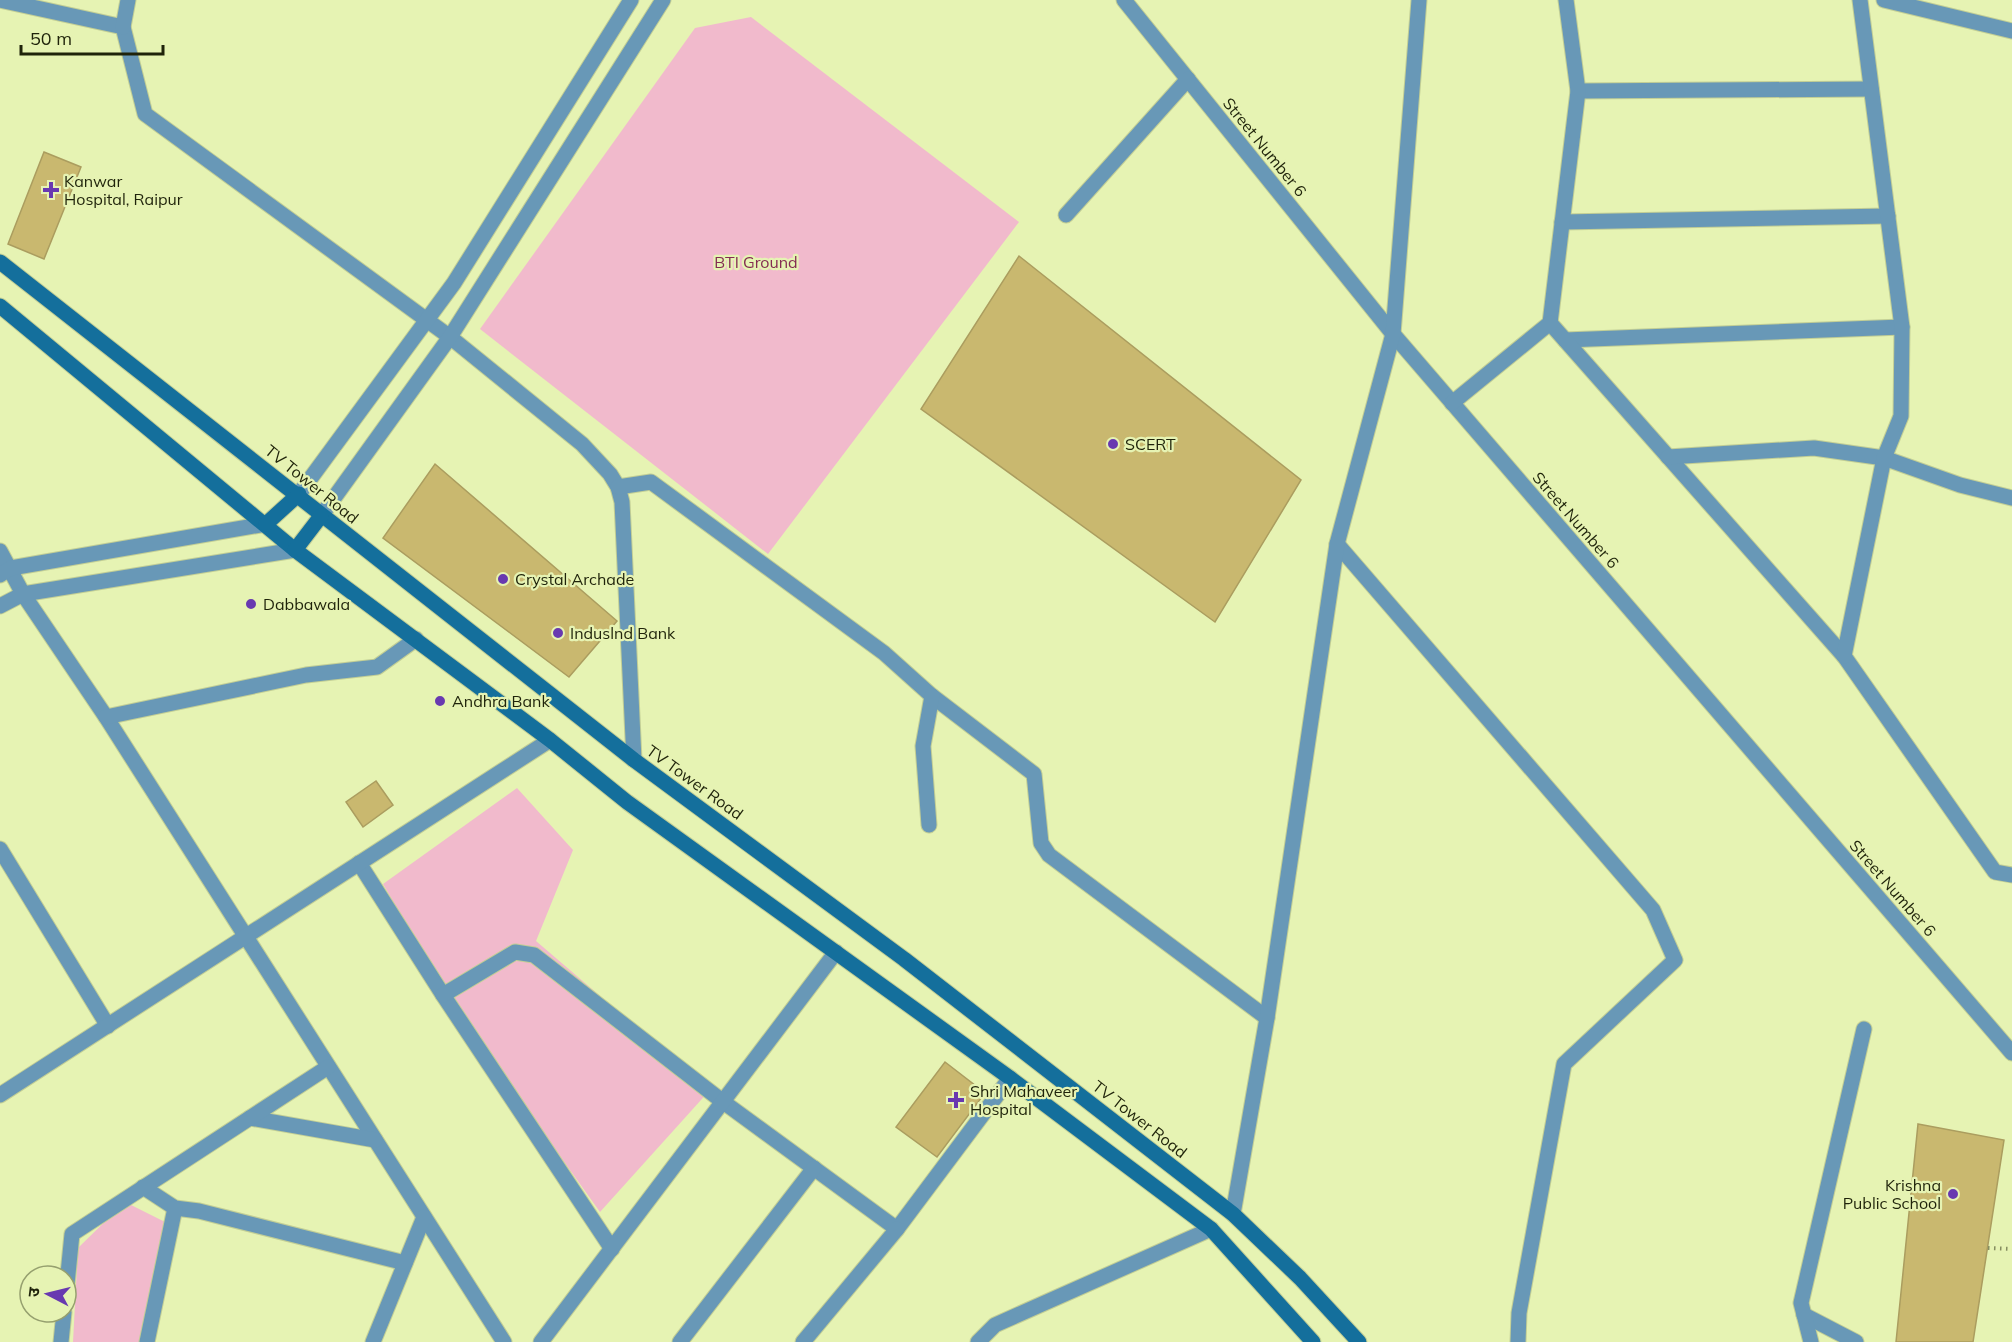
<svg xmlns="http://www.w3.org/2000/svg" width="2012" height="1342" font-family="Mulish,'Noto Sans Devanagari',sans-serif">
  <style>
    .green { fill: #f1bacc }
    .building { fill: #c9b86f; stroke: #ab9d5f; stroke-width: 1.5 }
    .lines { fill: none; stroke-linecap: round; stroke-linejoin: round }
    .minor-casing { stroke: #c2ce95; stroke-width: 17 }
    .tertiary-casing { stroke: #c2ce95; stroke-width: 17 }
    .secondary-casing { stroke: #c2ce95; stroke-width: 17 }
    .path { stroke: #858d60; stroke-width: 4; stroke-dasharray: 1.5 4.5; stroke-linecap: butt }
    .minor { stroke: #6898b7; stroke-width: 15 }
    .tertiary { stroke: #6898b7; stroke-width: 15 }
    .secondary { stroke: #146f9c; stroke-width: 15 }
    .poi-dot { fill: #6839b0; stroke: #e6f3b3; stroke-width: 2 }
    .labels { text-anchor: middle; stroke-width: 4.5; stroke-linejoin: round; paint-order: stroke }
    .street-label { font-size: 16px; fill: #1f230a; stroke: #e6f3b3 }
    .poi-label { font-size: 16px; fill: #1f230a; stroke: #e6f3b3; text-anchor: start }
    .park-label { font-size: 16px; fill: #842c52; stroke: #e6f3b3 }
  </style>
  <rect width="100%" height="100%" fill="#e6f3b3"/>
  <!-- green -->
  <g class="green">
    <polygon points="751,17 1019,222 768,554 480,329 695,28"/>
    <polygon points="517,788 573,850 536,941 710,1090 600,1212 454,1008 383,884"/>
    <polygon points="125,1202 173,1226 155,1342 73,1342 78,1248"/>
  </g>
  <!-- building -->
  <g class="building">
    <polygon points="44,152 81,167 44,259 8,244"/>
    <polygon points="1019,256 1301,480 1215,622 921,409"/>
    <polygon points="435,464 617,621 569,677 383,538"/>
    <polygon points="376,781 393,805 363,827 346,802"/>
    <polygon points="945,1062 985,1093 937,1157 896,1127"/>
    <polygon points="1918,1124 2004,1140 1973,1342 1896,1342"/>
  </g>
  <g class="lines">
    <defs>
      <g id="minor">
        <polyline points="0,0 123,27 145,114 450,337 582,444 610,474 618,487 622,502 634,760"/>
        <polyline points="1124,0 1393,334 2012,1053"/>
        <polyline points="1884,0 2012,31"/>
        <polyline points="123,27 128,0"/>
        <polyline points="1578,91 1871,89"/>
        <polyline points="1066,215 1188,79"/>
        <polyline points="1562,222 1888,216"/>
        <polyline points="1550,323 1578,91 1566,0"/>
        <polyline points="1565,340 1902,327"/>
        <polyline points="1452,403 1550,323 1844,656 1995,872 2012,875"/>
        <polyline points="1668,457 1814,448 1884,458 1960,485 2012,498"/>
        <polyline points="618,487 651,482 884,653 932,696 1034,774 1041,843 1049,855 1267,1018"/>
        <polyline points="1337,544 1653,910 1675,960 1564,1064 1519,1313 1518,1342"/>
        <polyline points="0,551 23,594 106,717 504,1342"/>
        <polyline points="1844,656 1884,458 1901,416 1902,327 1860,0"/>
        <polyline points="106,717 306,675 377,667 416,639"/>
        <polyline points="929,825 923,746 932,696"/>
        <polyline points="0,849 108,1026"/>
        <polyline points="359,863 443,995 612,1249"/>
        <polyline points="443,995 515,952 534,955 722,1101 897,1229 1010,1078"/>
        <polyline points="0,1095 550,740"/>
        <polyline points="250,1118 375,1140"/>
        <polyline points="143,1187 175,1208 199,1211 405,1263"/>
        <polyline points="1233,1214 1267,1018 1337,544 1393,334 1419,0"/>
        <polyline points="66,1294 72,1234 328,1067"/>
        <polyline points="1804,1315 1856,1342"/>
        <polyline points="61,1342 64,1312"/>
        <polyline points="147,1342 175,1208"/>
        <polyline points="373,1342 424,1217"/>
        <polyline points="541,1342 836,952"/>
        <polyline points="680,1342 814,1168"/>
        <polyline points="803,1342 897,1229"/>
        <polyline points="978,1342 995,1325 1211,1229"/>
        <polyline points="1811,1342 1801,1303 1864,1029"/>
      </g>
      <g id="tertiary">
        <polyline points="299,494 454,283 631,0"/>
        <polyline points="321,516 450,337 663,0"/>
        <polyline points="0,575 11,568 266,524"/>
        <polyline points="0,606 23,594 295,550"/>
      </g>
      <g id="secondary">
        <polyline points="0,262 634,760 904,959 1233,1214 1300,1278 1359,1342"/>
        <polyline points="0,306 295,550 550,740 627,802 1010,1078 1211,1229 1313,1342"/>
        <polyline points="266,524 299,494"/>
        <polyline points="295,550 321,516"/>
      </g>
    </defs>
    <!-- minor casing -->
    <use href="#minor" class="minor-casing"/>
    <!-- tertiary casing -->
    <use href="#tertiary" class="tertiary-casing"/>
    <!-- secondary casing -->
    <use href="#secondary" class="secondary-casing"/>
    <!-- path -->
    <polyline class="path" points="1988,1248 2012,1249"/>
    <!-- minor -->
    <use href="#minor" class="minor"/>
    <!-- tertiary -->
    <use href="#tertiary" class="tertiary"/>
    <!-- secondary -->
    <use href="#secondary" class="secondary"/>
  </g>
  <!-- markers -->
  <g class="poi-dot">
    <path d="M48 181h6v6h6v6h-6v6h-6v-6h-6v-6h6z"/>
    <circle cx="1113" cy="444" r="6"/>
    <circle cx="503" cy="579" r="6"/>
    <circle cx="251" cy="604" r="6"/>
    <circle cx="558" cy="633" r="6"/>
    <circle cx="440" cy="701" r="6"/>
    <path d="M953 1091h6v6h6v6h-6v6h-6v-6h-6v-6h6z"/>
    <circle cx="1953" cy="1194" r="6"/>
  </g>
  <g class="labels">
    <!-- street labels -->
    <g class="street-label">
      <text transform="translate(1265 147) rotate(51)" y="6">Street Number 6</text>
      <text transform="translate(312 484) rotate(39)" y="6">TV Tower Road</text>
      <text transform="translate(1576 520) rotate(49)" y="6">Street Number 6</text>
      <text transform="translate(695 782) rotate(36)" y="6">TV Tower Road</text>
      <text transform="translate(1893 888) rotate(49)" y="6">Street Number 6</text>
      <text transform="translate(1140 1119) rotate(38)" y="6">TV Tower Road</text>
    </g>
    <!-- poi labels -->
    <g class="poi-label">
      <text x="64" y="187">Kanwar<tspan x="64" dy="18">Hospital, Raipur</tspan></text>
      <text x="1125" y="450">SCERT</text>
      <text x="515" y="585">Crystal Archade</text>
      <text x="263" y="610">Dabbawala</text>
      <text x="570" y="639">Induslnd Bank</text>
      <text x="452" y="707">Andhra Bank</text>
      <text x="970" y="1097">Shri Mahaveer<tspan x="970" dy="18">Hospital</tspan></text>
      <text x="1941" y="1191" text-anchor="end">Krishna<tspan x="1941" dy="18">Public School</tspan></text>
    </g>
    <!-- park labels -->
    <g class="park-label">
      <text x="756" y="268">BTI Ground</text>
    </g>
  </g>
  <!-- north arrow -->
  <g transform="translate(48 1294) rotate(277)"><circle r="28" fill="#e6f3b3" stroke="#96a06f" stroke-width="1.5"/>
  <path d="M0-4.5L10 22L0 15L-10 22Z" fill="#6839b0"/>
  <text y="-9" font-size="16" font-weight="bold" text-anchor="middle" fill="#1f230a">उ</text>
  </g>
  <!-- scale -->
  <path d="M21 45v9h142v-9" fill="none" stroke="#1f230a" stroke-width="3"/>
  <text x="30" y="45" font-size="18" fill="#1f230a" stroke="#e6f3b3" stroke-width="4.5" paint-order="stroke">50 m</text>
</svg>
